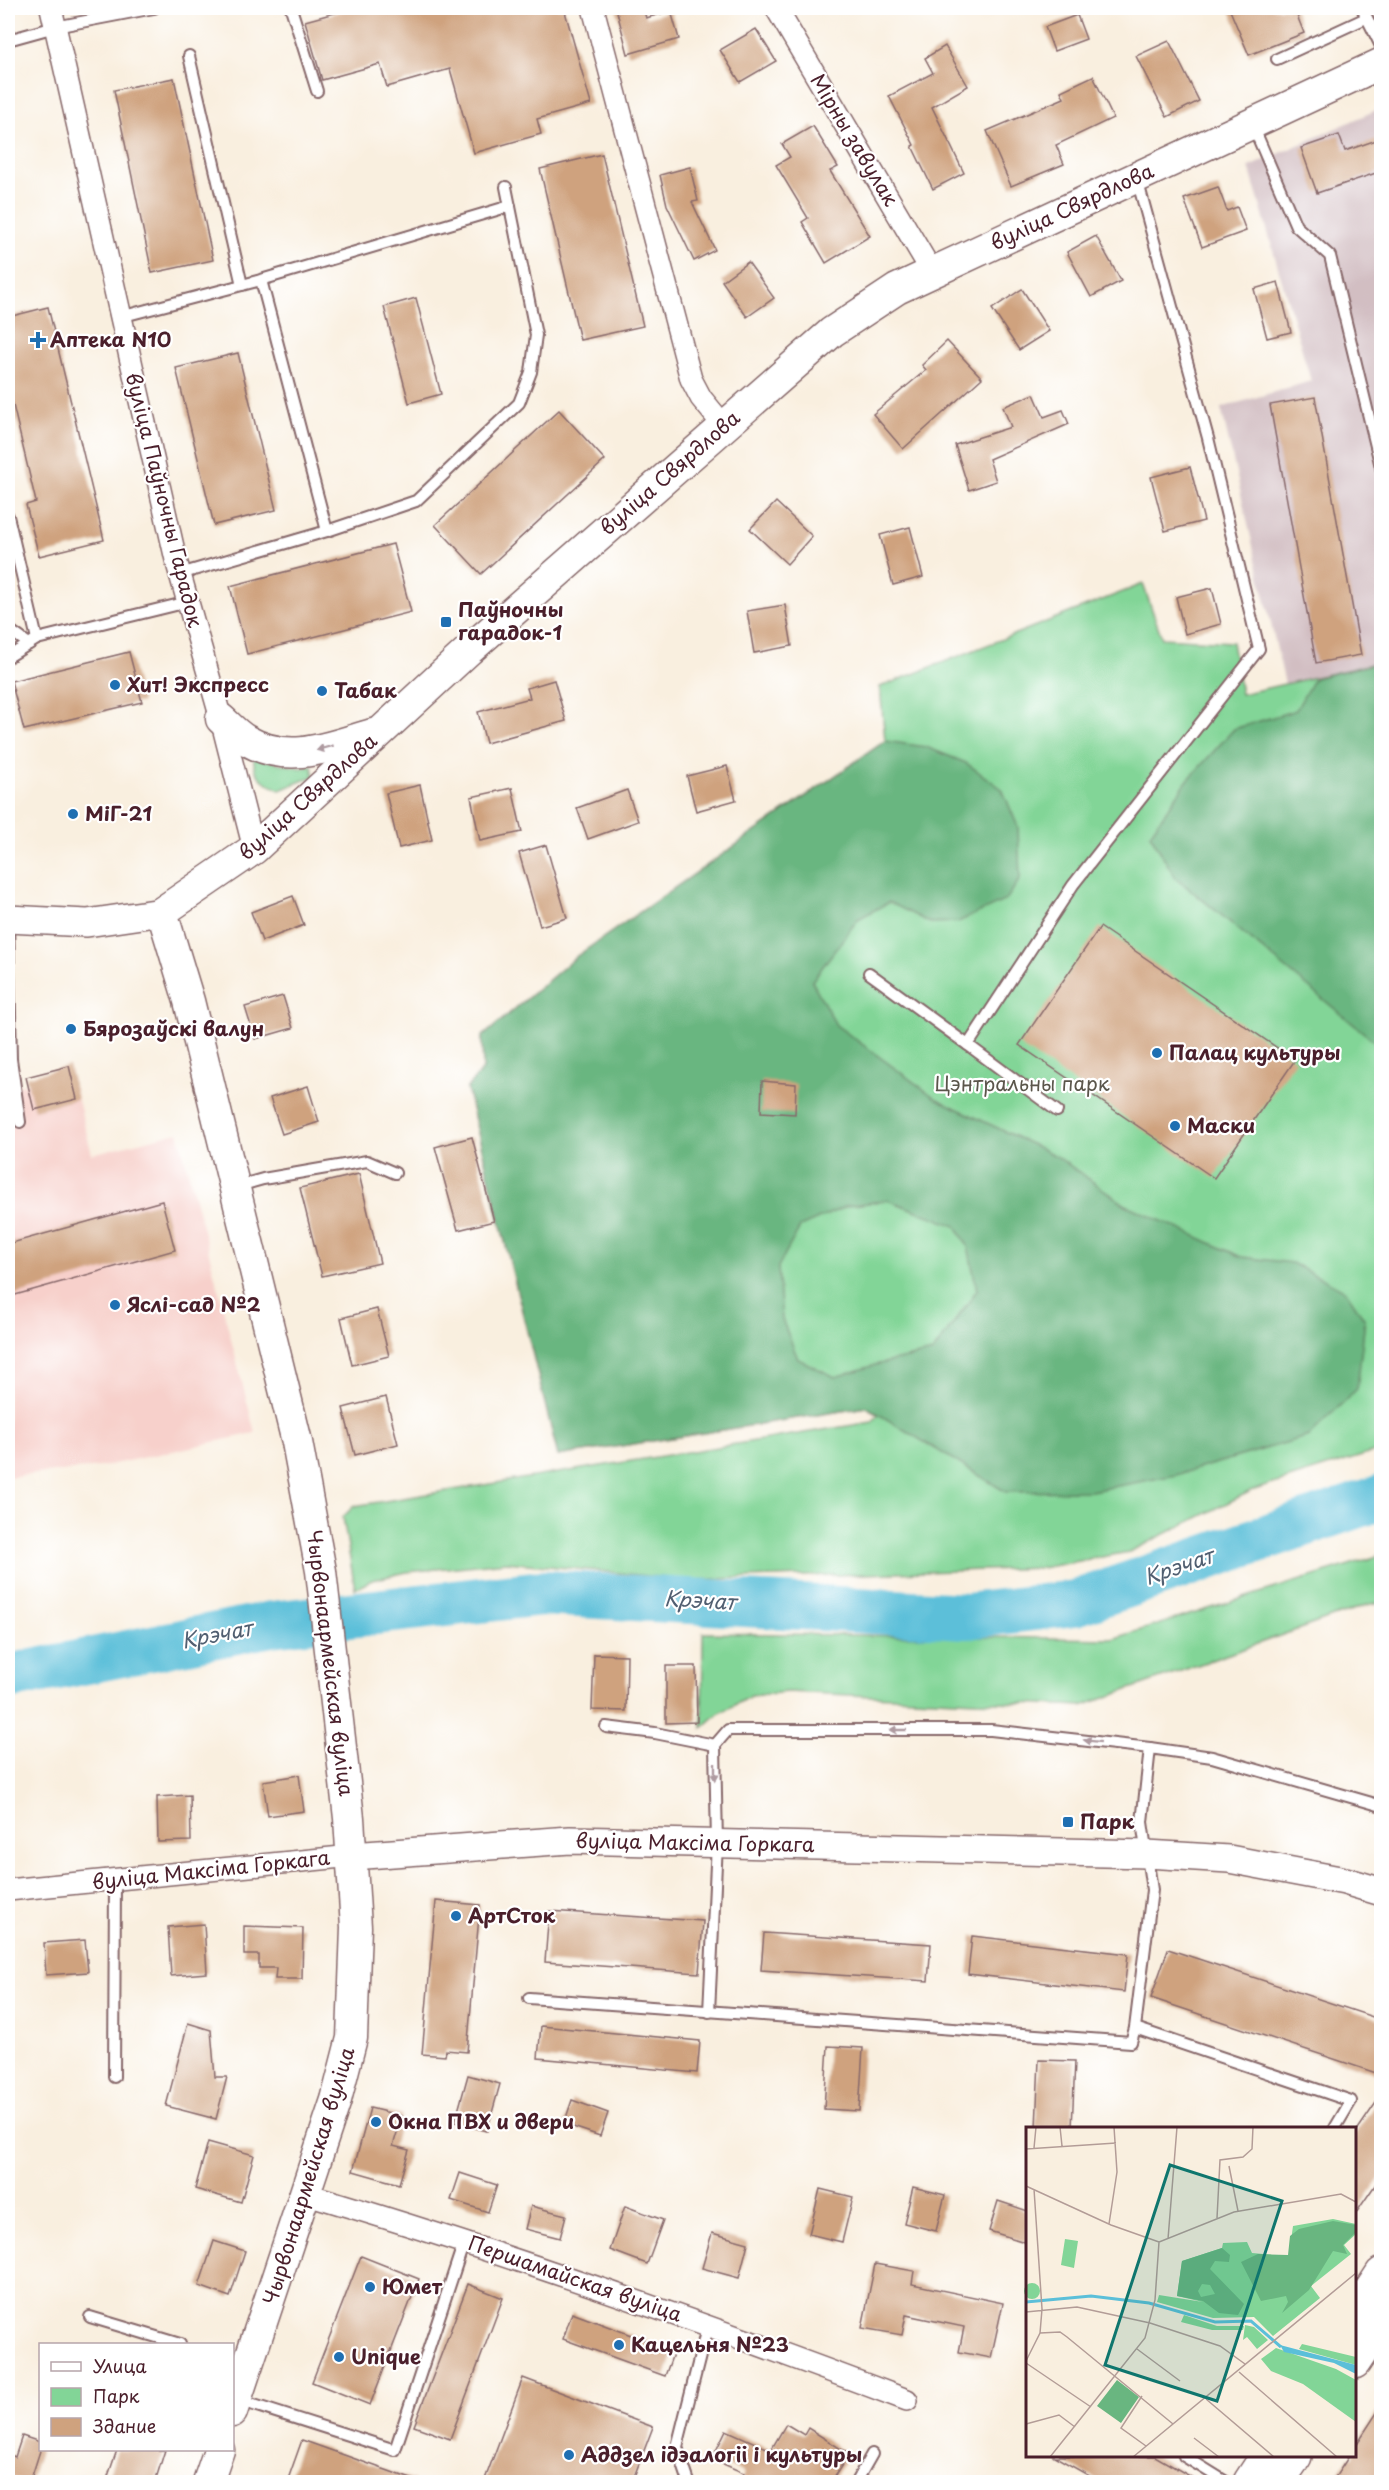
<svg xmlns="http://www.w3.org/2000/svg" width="1389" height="2490" font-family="'Playpen Sans',sans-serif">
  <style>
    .built { fill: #f7d0cb }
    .industrial { fill: #d2bec2 }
    .green { fill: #82d597; stroke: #667a61; stroke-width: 1.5 }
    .forest { fill: #69b680; stroke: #5a6a56; stroke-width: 1.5; fill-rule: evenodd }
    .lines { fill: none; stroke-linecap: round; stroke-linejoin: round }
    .river { stroke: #5bbfd9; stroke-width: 46 }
    .building { fill: #cfa27e }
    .service-casing { stroke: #87686a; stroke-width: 14 }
    .minor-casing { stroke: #87686a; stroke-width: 24 }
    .tertiary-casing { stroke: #87686a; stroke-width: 30 }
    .secondary-casing { stroke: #87686a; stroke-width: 33 }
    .primary-casing { stroke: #87686a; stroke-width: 36 }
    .service { stroke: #fff; stroke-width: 10 }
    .minor { stroke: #fff; stroke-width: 21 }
    .tertiary { stroke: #fff; stroke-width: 27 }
    .secondary { stroke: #fff; stroke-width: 30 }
    .primary { stroke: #fff; stroke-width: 33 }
    .oneway { fill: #ae9aa0 }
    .poi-dot { fill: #1f6fb2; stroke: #fff; stroke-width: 2 }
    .labels { text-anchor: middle; stroke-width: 4.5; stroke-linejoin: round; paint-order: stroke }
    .street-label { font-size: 20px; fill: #4a1f2b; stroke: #fff }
    .poi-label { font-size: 20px; font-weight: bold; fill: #4a1f2b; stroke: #fff; text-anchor: start }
    .park-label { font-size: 20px; fill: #5b564b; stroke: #fff }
    .water-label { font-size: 21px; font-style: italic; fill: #515f71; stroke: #fff }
    .inset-river { fill: none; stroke: #5bbfd9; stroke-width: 3 }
    .inset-road { fill: none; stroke: #b39c97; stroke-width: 1.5 }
    .view { fill: #0f766e; fill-opacity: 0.15; stroke: #0f766e; stroke-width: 3 }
    .inset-edge { fill: none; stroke: #4a1f2b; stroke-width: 3 }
  </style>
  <rect width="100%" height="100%" fill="#fff"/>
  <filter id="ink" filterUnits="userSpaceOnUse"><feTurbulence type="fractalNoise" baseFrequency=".0167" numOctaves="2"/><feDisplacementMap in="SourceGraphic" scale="12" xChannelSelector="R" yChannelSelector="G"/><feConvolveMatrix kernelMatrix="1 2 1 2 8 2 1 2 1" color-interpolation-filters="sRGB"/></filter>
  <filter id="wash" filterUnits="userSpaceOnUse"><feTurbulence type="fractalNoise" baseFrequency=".008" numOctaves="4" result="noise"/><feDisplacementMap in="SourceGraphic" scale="24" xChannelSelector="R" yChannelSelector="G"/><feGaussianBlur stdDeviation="1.35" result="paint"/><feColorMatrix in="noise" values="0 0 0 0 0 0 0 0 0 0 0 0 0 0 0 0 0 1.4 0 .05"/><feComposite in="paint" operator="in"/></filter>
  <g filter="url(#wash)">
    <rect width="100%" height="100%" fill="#f9efdf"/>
    <!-- built -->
    <polygon class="built" points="69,1066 92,1154 178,1132 255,1433 100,1467 8,1477 8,1087 27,1084 26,1077"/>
    <!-- industrial -->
    <polygon class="industrial" points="1381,108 1381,662 1285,684 1221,408 1311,381 1249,167"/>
    <!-- green -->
    <g class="green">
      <polygon points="1143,584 1162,638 1232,642 1241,694 1381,662 1381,1450 1251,1491 1129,1552 1041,1568 689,1580 507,1562 407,1572 372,1580 355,1589 343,1517 354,1506 872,1422 878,1415 867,1407 558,1456 467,1088 483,1069 482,1037 577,956 885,741 880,687"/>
      <path d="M254,758L301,768L312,766L314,776L280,790C267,784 252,776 254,758Z"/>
      <polygon points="1381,1555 1381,1602 1367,1605 1082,1706 787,1692 751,1696 718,1714 702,1728 703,1633 1112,1639"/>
    </g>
    <!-- forest -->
    <g class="forest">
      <polygon points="1381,662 1382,662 1381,1047 1175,877 1150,834 1187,781 1234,729 1296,710 1314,678"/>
      <path d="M885,741L926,747L966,763L1002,789L1018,827L1020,879L1006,900L958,922L930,923L889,902L858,919L812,981L836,1025L937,1099L1056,1156L1126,1205L1242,1257L1292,1263L1346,1291L1365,1320L1357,1389L1309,1436L1176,1475L1091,1491L1006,1492L867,1407L558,1456L467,1088L483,1069L482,1037L577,956ZM888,1200L956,1226L968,1246L977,1290L933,1352L879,1364L835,1377L798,1359L782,1319L778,1267L800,1227L847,1206Z"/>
    </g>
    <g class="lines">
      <!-- river -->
      <polyline class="river" points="8,1677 271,1624 542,1593 967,1616 1075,1603 1382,1497"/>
    </g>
    <g id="blocks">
      <!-- building -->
      <g class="building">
        <polygon points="353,8 449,8 452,17 486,8 564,8 591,104 537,119 541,134 474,153 450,69 387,87 380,64 322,80 305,21"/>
        <polygon points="616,8 643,8 646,18 671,11 679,39 628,54"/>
        <polygon points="1229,8 1294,8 1304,33 1249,55"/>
        <polygon points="1077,15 1086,39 1054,51 1045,27"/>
        <polygon points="756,29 776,61 740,82 720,50"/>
        <polygon points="1169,41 1199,101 1167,117 1136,56"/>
        <polygon points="945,46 968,86 932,107 964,173 933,189 912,146 914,145 889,96 933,73 925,58"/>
        <polygon points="1093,76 1113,118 1056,145 1064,164 1011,186 987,131 1064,98 1061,91"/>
        <polygon points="174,78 213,260 152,273 114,90"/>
        <polygon points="813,126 838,167 830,171 870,236 826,263 802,222 808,218 776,165 790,157 782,144"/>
        <polygon points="1339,135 1345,151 1382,138 1382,171 1317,193 1301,148"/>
        <polygon points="602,154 643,326 580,340 540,169"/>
        <polygon points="690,167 698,201 692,202 715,250 694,261 667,205 660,175"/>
        <polygon points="1218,187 1227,211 1237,207 1246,231 1202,247 1184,199"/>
        <polygon points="1096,236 1121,281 1091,297 1067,252"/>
        <polygon points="748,262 774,298 747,317 722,281"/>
        <polygon points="1278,282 1291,332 1267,338 1254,289"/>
        <polygon points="1022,289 1049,331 1019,350 992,309"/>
        <polygon points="416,298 441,394 409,403 384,307"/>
        <polygon points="48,307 104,540 39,556 26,505 36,502 8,384 8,317"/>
        <polygon points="947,341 982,378 903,449 873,414 926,370 922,365"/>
        <polygon points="238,353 276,510 214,525 176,368"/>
        <polygon points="1034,394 1044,417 1063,410 1069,424 989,459 996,481 969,490 955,445 1011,427 1003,407"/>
        <polygon points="1315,397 1361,655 1316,663 1270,405"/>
        <polygon points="559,410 605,460 481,574 435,525"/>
        <polygon points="1190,467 1204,521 1165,531 1151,477"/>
        <polygon points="776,502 812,536 787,564 750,529"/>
        <polygon points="910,527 923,577 893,585 880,535"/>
        <polygon points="393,544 411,612 247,654 230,586"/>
        <polygon points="1212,588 1221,624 1185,634 1176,597"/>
        <polygon points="785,605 792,646 754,653 747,611"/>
        <polygon points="129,652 142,702 24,730 11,681"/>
        <polygon points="554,680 566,721 486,743 478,712 530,698 527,688"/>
        <polygon points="727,766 736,800 696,811 687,776"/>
        <polygon points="420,785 432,840 399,848 386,793"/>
        <polygon points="512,788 522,832 480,841 471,797"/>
        <polygon points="627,790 638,821 588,839 577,808"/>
        <polygon points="546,845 567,918 540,926 519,853"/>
        <polygon points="293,896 304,925 262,941 251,912"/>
        <polygon points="1100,927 1295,1060 1214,1178 1019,1045"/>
        <polygon points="283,996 293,1028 255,1039 245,1007"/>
        <polygon points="69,1066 77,1099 34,1110 26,1077"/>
        <polygon points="762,1081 796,1084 795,1114 761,1112"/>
        <polygon points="308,1086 319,1122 282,1134 270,1098"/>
        <polygon points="472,1137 494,1221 458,1230 435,1147"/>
        <polygon points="359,1174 380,1263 322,1276 300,1188"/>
        <polygon points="162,1201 175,1250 8,1297 8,1244"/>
        <polygon points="377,1309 389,1356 352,1365 341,1318"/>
        <polygon points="386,1397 398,1444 355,1455 343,1408"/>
        <polygon points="594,1654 627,1655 626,1711 592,1710"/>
        <polygon points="666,1666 696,1666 697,1722 666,1723"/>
        <polygon points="299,1775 304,1811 268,1816 263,1781"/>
        <polygon points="190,1795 191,1841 158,1842 157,1797"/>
        <polygon points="436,1901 480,1905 467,2052 446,2050 445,2056 422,2054"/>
        <polygon points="549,1911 703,1921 699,1973 545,1962"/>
        <polygon points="204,1924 207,1973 171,1976 168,1927"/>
        <polygon points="244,1926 303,1928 302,1979 275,1979 276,1968 259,1968 259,1955 244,1955"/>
        <polygon points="764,1933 931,1944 928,1981 761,1970"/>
        <polygon points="972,1936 1128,1954 1124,1992 968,1974"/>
        <polygon points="85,1940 88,1972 46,1975 44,1943"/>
        <polygon points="1168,1949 1382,2020 1382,2075 1151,1998"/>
        <polygon points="188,2023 211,2030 215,2077 227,2077 216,2119 166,2106"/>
        <polygon points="541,2026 700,2041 697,2073 538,2058"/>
        <polygon points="828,2046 863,2048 859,2111 824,2109"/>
        <polygon points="1039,2060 1075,2061 1072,2128 1036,2128"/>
        <polygon points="468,2075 500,2084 487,2131 455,2122"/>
        <polygon points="1382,2094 1382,2175 1354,2216 1354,2135"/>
        <polygon points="572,2100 608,2113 600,2136 564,2124"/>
        <polygon points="370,2108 402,2116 393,2146 409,2150 399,2184 353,2171"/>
        <polygon points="208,2142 254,2155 241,2202 195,2189"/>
        <polygon points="460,2173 497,2185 488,2212 451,2200"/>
        <polygon points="913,2187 945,2195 936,2231 904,2223"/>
        <polygon points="820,2189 853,2197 842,2242 809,2234"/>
        <polygon points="998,2201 1028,2211 1028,2243 989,2231"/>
        <polygon points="531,2206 566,2215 560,2238 525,2229"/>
        <polygon points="625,2206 663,2220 647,2264 610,2250"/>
        <polygon points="712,2233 748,2243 739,2278 702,2268"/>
        <polygon points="214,2241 245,2251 230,2297 199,2286"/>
        <polygon points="361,2256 419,2279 370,2405 312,2382"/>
        <polygon points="875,2264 914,2271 912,2284 1003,2303 991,2358 959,2352 964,2327 906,2315 902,2335 862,2328"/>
        <polygon points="468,2284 503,2298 450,2439 414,2426"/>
        <polygon points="572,2313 674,2351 665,2376 563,2339"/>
        <polygon points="523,2378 653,2427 632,2482 484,2482"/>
        <polygon points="1382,2405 1382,2482 1332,2482 1349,2456 1354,2456 1354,2448"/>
        <polygon points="786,2424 804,2435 808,2428 849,2454 831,2482 739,2482 744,2473 712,2459 726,2430 771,2450"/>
        <polygon points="22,2436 40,2442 40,2451 30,2482 8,2477 8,2454 15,2457"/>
        <polygon points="302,2440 414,2480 413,2482 287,2482"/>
        <polygon points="117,2450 165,2450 155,2482 106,2482"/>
        <polygon points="1054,2456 1155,2456 1200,2482 1100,2482"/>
      </g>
    </g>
  </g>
  <g filter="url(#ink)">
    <use href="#blocks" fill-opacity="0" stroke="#87686a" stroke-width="1.5"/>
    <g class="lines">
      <defs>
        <g id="service">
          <polyline points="291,8 317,91"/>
          <polyline points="1362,8 1382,48"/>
          <polyline points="8,40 55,27 154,8"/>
          <polyline points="189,56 242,285"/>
          <polyline points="1277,59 1366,18"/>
          <polyline points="1253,126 1296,226 1330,256 1382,471"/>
          <polyline points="261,280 327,531"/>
          <polyline points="120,317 261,280 510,206"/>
          <polyline points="8,516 37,639 188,602"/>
          <polyline points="180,574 327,531 416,501 519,403 531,372 536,335 506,187"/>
          <polyline points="8,629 29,644"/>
          <polyline points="8,657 37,639"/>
          <polyline points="8,919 11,1059 20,1122"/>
          <polyline points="869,973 968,1045"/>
          <polyline points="1057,1111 968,1045 1073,885 1259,649 1208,438 1137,179"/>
          <polyline points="235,1187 263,1179 367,1161 395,1173"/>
          <polyline points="606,1727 655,1733 715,1745"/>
          <polyline points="529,1998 1131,2042 1135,2028 1351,2101 1335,2128"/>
          <polyline points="709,2012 717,1843 715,1745 728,1730 991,1730 1150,1748"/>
          <polyline points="1135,2028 1152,1890 1142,1822 1150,1748 1212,1757 1382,1806"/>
          <polyline points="114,2077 115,1880"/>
          <polyline points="90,2317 180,2344"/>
          <polyline points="238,2400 395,2450 464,2242"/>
          <polyline points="1184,2456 1226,2482"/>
          <polyline points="689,2482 677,2447 708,2324"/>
          <polyline points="856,2482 872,2454"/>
        </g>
        <g id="minor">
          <polyline points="51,8 176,560 221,719 254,849"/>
          <polyline points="593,8 691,379 701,398 724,426"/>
          <polyline points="776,8 932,272"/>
          <polyline points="8,1890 352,1856"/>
          <path d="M307,2194C510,2254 709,2325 907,2400"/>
        </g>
        <g id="tertiary">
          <polyline points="8,919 87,923 162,912"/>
          <polyline points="352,1856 570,1840 1147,1854 1229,1859 1345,1881 1382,1892"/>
        </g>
        <g id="secondary">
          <path d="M221,719C229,726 237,735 246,740C289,765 329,747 372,734"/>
          <polyline points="232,2412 336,2100 352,2038 356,1927 349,1818 321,1571 297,1442 189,1001 162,912 254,849 469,650 832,332 897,289 1382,63"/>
          <polyline points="208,2482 219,2450"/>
        </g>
        <g id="primary">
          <polyline points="1354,2317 1382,2274"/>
          <polyline points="1354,2362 1382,2320"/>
          <polyline points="1250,2482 1267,2456"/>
          <polyline points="1277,2482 1295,2456"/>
        </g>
      </defs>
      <!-- service casing -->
      <use href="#service" class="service-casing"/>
      <!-- minor casing -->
      <use href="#minor" class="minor-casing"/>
      <!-- tertiary casing -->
      <use href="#tertiary" class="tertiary-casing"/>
      <!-- secondary casing -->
      <use href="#secondary" class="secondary-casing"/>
      <!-- primary casing -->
      <use href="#primary" class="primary-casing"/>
      <!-- service -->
      <use href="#service" class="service"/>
      <!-- minor -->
      <use href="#minor" class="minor"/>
      <!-- tertiary -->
      <use href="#tertiary" class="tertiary"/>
      <!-- secondary -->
      <use href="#secondary" class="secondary"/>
      <!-- primary -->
      <use href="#primary" class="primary"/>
    </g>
    <!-- one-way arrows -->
    <defs><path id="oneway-solid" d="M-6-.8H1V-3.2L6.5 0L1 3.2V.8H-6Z" transform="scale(1.5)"/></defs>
    <g class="oneway">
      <use href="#oneway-solid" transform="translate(325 748) rotate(164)"/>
      <use href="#oneway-solid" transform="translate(898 1730) rotate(180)"/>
      <use href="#oneway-solid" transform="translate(1092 1741) rotate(-173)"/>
      <use href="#oneway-solid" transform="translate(715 1772) rotate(90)"/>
    </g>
  </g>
  <!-- markers -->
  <g class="poi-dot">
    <path d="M35 331h6v6h6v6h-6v6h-6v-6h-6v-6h6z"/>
    <rect x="440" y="616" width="12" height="12" rx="3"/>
    <circle cx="115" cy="685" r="6"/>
    <circle cx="322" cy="691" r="6"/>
    <circle cx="73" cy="814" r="6"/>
    <circle cx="71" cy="1029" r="6"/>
    <circle cx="1157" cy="1053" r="6"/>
    <circle cx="1175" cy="1126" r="6"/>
    <circle cx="115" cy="1305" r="6"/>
    <rect x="1062" y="1816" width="12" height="12" rx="3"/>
    <circle cx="456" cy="1916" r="6"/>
    <circle cx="376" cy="2122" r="6"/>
    <circle cx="370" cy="2287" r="6"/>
    <circle cx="619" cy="2345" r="6"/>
    <circle cx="339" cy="2357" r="6"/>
    <circle cx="569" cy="2455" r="6"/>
  </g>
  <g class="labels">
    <!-- street labels -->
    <g class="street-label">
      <text transform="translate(854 140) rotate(59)" y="7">Мірны завулак</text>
      <text transform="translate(1072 207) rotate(-25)" y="7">вуліца Свярдлова</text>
      <text transform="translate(670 473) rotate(-41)" y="7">вуліца Свярдлова</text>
      <text transform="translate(164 500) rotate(76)" y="7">вуліца Паўночны Гарадок</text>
      <text transform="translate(308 797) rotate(-42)" y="7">вуліца Свярдлова</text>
      <text transform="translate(330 1663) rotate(83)" y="7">Чырвонаармейская вуліца</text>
      <text transform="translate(695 1843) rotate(1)" y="7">вуліца Максіма Горкага</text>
      <text transform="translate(211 1870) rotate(-6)" y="7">вуліца Максіма Горкага</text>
      <text transform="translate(309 2176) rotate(-73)" y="7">Чырвонаармейская вуліца</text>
      <text transform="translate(575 2279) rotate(19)" y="7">Першамайская вуліца</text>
    </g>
    <!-- poi labels -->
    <g class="poi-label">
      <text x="50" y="347">Аптека N10</text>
      <text x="458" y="617">Паўночны<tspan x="458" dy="23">гарадок-1</tspan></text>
      <text x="127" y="692">Хит! Экспресс</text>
      <text x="334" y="698">Табак</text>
      <text x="85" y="821">МіГ-21</text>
      <text x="83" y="1036">Бярозаўскі валун</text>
      <text x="1169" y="1060">Палац культуры</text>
      <text x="1187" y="1133">Маски</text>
      <text x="127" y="1312">Яслі-сад №2</text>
      <text x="1080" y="1829">Парк</text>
      <text x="468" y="1923">АртСток</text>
      <text x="388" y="2129">Окна ПВХ и двери</text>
      <text x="382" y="2294">Юмет</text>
      <text x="631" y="2352">Кацельня №23</text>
      <text x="351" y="2364">Unique</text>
      <text x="581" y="2462">Аддзел ідэалогіі і культуры</text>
    </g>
    <!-- park labels -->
    <g class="park-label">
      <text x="1022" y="1091">Цэнтральны парк</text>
    </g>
    <!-- water labels -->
    <g class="water-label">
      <text transform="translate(1179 1567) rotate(-19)" y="7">Крэчат</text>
      <text transform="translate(700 1601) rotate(3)" y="7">Крэчат</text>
      <text transform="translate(217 1635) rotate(-11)" y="7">Крэчат</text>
    </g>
  </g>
  <!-- overview -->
  <g transform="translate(1026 2127)">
    <rect width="330" height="330" fill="#f9efdf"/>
    <path d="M307,92L330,97V107L318,118L325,127L285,159L294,171L247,209L228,190L187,191L131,175L133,168L177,175L151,169L156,134L196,121L197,116L221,115L226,126L259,129L263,128L267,99ZM39,112L52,114L48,141L35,138ZM-2 164a8 8 0 1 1 16 0a8 8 0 1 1-16 0ZM158,188L191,199H218L217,203H186L155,195ZM219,198L228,200L242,213L231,222L221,210L217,213ZM276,217L330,230V238L273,222ZM250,221L310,242L330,253V295L277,257L245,244L235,232Z" fill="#82d597"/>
    <path d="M307,94L330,98V105L317,118L321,127L307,124L283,163L256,186L262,175L260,169L235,174L215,135L232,127L262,128L264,109L273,102ZM196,121L204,128L203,135L189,134L184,142L218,177L212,188L193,186L177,174L151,169L156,134ZM176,157L184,158L189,167L175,170L172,164ZM91,253L113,270L95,296L71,279Z" fill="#69b680" fill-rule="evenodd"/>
    <path d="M254,218L330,238V247L308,236L258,225Z" fill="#5bbfd9"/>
    <path class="inset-river" d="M0,175L65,169L123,176L189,195L225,194L255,220"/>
    <path class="inset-road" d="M34,0L36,19M8,21L10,0M0,22L90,16M203,39L212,84M0,59L85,98L133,115M191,91L194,33L217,30L226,22L227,0M83,97L91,45L88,0M142,112L151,0M0,185L51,180L124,196L194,219L219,237M14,206L34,205L41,210L147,297M111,222L154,254M0,234L14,206L16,182L8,62M0,236L65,280M213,245L311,330M116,269L95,301L120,319M180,272L248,330M0,297L33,288L49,300M168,311L193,330M24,330L119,211L129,173L133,115L208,85L315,67L330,75M107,330L330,146"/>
    <path class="view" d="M144,38L256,74L191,274L79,238Z"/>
    <rect width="330" height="330" class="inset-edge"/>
  </g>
  <!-- margin -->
  <rect width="1389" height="2490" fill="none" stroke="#fff" stroke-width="30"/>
  <!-- legend -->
  <rect x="39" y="2343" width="195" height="108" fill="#ffffff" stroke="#b7a5aa" stroke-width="1.5"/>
  <rect x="51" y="2362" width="30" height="9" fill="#ffffff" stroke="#b7a5aa" stroke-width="1.5"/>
  <text x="93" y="2373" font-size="18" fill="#4a1f2b">Улица</text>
  <rect x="51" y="2388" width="30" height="18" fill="#82d597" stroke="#b7a5aa" stroke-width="1.5"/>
  <text x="93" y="2403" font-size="18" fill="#4a1f2b">Парк</text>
  <rect x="51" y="2418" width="30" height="18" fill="#cfa27e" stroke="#b7a5aa" stroke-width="1.5"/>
  <text x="93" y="2433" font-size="18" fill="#4a1f2b">Здание</text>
</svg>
